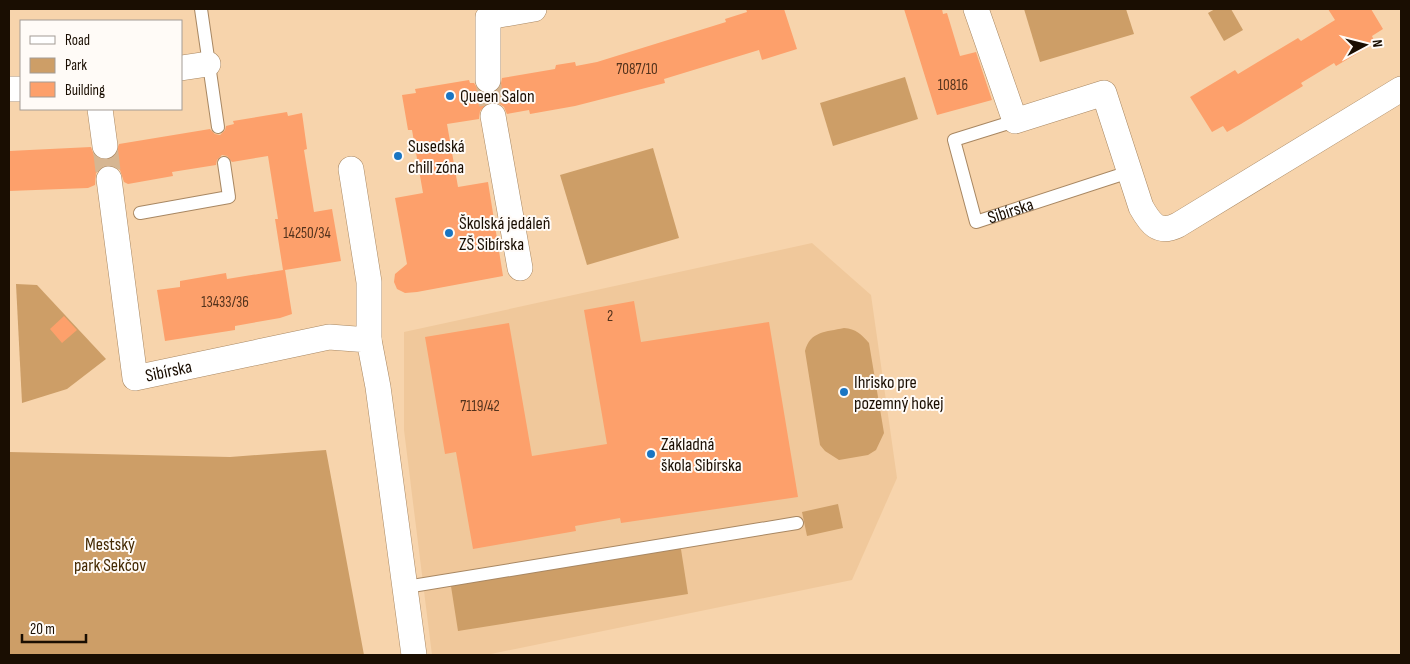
<svg xmlns="http://www.w3.org/2000/svg" width="1410" height="664" font-family="'Sofia Sans Condensed',sans-serif">
  <style>
    .built { fill: #f0c89b }
    .green { fill: #cd9e67 }
    .building { fill: #fda06b }
    .lines { fill: none; stroke-linecap: round; stroke-linejoin: round }
    .minor-tunnel { stroke: #d6b692; stroke-width: 25; stroke-dasharray: 25 12; stroke-linecap: butt }
    .service-casing { stroke: #a88762; stroke-width: 14 }
    .minor-casing { stroke: #a88762; stroke-width: 26 }
    .service { stroke: #fff; stroke-width: 12 }
    .minor { stroke: #fff; stroke-width: 25 }
    .poi-dot { fill: #1a75c2; stroke: #fffbf7; stroke-width: 2 }
    .labels { text-anchor: middle; stroke-width: 4; stroke-linejoin: round; paint-order: stroke }
    .number-label { font-size: 15px; fill: #53321c }
    .poi-label { font-size: 18px; fill: #1a0e02; stroke: #fffbf7; text-anchor: start }
    .street-label { font-size: 18px; fill: #1a0e02; stroke: #fffbf7 }
    .park-label { font-size: 18px; fill: #452a03; stroke: #fffbf7 }
  </style>
  <rect width="100%" height="100%" fill="#f7d4ac"/>
  <!-- built -->
  <polygon class="built" points="812,243 871,295 897,478 852,580 486,655 432,655 404,430 404,332"/>
  <!-- green -->
  <g class="green">
    <polygon points="1024,9 1126,9 1134,34 1040,62"/>
    <polygon points="1215,9 1231,9 1243,30 1224,41 1208,13"/>
    <polygon points="905,77 918,119 833,146 820,103"/>
    <polygon points="653,148 679,238 587,265 560,175"/>
    <polygon points="16,284 37,285 106,359 67,389 22,403"/>
    <path d="M844,328C856,329 861,334 869,343L884,433L876,450L868,455L839,460L825,451L820,445L805,351C810,331 826,332 844,328Z"/>
    <polygon points="326,450 364,655 9,655 9,452 230,457"/>
    <polygon points="838,504 843,528 807,536 802,512"/>
    <polygon points="680,543 688,594 458,631 450,580"/>
  </g>
  <!-- building -->
  <g class="building">
    <polygon points="746,9 784,9 797,49 762,60 759,50 664,79 665,83 575,106 530,114 529,110 507,114 504,107 498,103 490,102 480,111 479,119 447,124 458,187 488,182 503,276 417,292 405,293 397,289 394,282 395,274 407,264 395,198 423,193 412,130 408,130 402,95 416,93 415,89 469,80 470,83 474,83 480,92 488,94 500,88 502,78 555,69 556,65 575,62 576,66 597,62 726,22 725,19 747,12"/>
    <polygon points="904,9 942,9 943,14 947,13 960,56 976,52 992,100 937,115"/>
    <polygon points="1328,9 1371,9 1383,29 1372,36 1375,43 1336,66 1334,63 1301,83 1303,86 1241,124 1227,132 1223,126 1212,132 1190,97 1235,70 1238,74 1298,38 1301,41 1335,20"/>
    <polygon points="287,112 288,116 302,113 307,149 304,150 314,212 332,209 341,261 285,270 292,314 280,318 235,326 235,330 165,341 157,290 180,287 180,281 226,273 227,279 283,270 275,219 278,219 268,156 232,162 227,156 222,155 217,160 216,165 172,172 173,176 128,184 124,182 120,170 114,166 107,165 96,173 95,185 88,188 9,191 9,151 91,147 94,155 106,160 114,157 119,144 210,129 215,134 220,135 225,130 226,126 234,124 233,121"/>
    <polygon points="634,301 641,342 769,322 798,497 621,523 620,518 575,526 576,531 473,549 456,452 445,454 425,337 509,323 532,456 607,444 584,310"/>
    <polygon points="64,316 77,330 62,343 50,329"/>
  </g>
  <g class="lines">
    <!-- minor-tunnel -->
    <g class="minor-tunnel">
      <polyline points="488,80 493,116"/>
      <polyline points="105,146 109,179"/>
    </g>
    <defs>
      <g id="service">
        <polyline points="201,9 218,127"/>
        <path id="s1" d="M1015,121L954,140L976,222L1129,172"/>
        <polyline points="140,213 229,197 224,163"/>
        <polyline points="406,587 797,523"/>
      </g>
      <g id="minor">
        <path d="M976,9L1015,121L1104,93L1141,207C1150,223 1158,235 1178,225L1401,89"/>
        <polyline points="181,68 208,64"/>
        <polyline points="488,80 488,17 534,9"/>
        <polyline points="9,89 21,89"/>
        <polyline points="100,109 105,146"/>
        <polyline points="493,116 520,268"/>
        <polyline points="351,169 369,282 369,340"/>
        <path id="s2" d="M109,179L135,378L329,337L369,340L378,387L414,655"/>
      </g>
    </defs>
    <!-- service casing -->
    <use href="#service" class="service-casing"/>
    <!-- minor casing -->
    <use href="#minor" class="minor-casing"/>
    <!-- service -->
    <use href="#service" class="service"/>
    <!-- minor -->
    <use href="#minor" class="minor"/>
  </g>
  <!-- markers -->
  <g class="poi-dot">
    <circle cx="450" cy="96" r="5"/>
    <circle cx="398" cy="156" r="5"/>
    <circle cx="449" cy="233" r="5"/>
    <circle cx="844" cy="392" r="5"/>
    <circle cx="651" cy="454" r="5"/>
  </g>
  <g class="labels">
    <!-- number labels -->
    <g class="number-label">
      <text x="637" y="74">7087/10</text>
      <text x="953" y="90">10816</text>
      <text x="307" y="238">14250/34</text>
      <text x="225" y="307">13433/36</text>
      <text x="610" y="321">2</text>
      <text x="480" y="411">7119/42</text>
    </g>
    <!-- poi labels -->
    <g class="poi-label">
      <text x="460" y="102">Queen Salon</text>
      <text x="408" y="152">Susedská<tspan x="408" dy="21">chill zóna</tspan></text>
      <text x="459" y="229">Školská jedáleň<tspan x="459" dy="21">ZŠ Sibírska</tspan></text>
      <text x="854" y="388">Ihrisko pre<tspan x="854" dy="21">pozemný hokej</tspan></text>
      <text x="661" y="450">Základná<tspan x="661" dy="21">škola Sibírska</tspan></text>
    </g>
    <!-- street labels -->
    <g class="street-label">
      <text dy="6" stroke="none"><textPath href="#s1" startOffset="185">Sibírska</textPath></text>
      <text dy="6" stroke="none"><textPath href="#s2" startOffset="235">Sibírska</textPath></text>
    </g>
    <!-- park labels -->
    <g class="park-label">
      <text x="110" y="550">Mestský<tspan x="110" dy="21">park Sekčov</tspan></text>
    </g>
  </g>
  <!-- border -->
  <rect width="1410" height="664" fill="none" stroke="#1a0e02" stroke-width="20"/>
  <!-- legend -->
  <rect x="20" y="20" width="162" height="90" fill="#fffbf7" stroke="#a39c95"/>
  <rect x="30" y="36" width="25" height="8" fill="#ffffff" stroke="#a39c95"/>
  <text x="65" y="45" font-size="15" fill="#1a0e02">Road</text>
  <rect x="30" y="58" width="25" height="15" fill="#cd9e67" stroke="#a39c95"/>
  <text x="65" y="70" font-size="15" fill="#1a0e02">Park</text>
  <rect x="30" y="82" width="25" height="15" fill="#fda06b" stroke="#a39c95"/>
  <text x="65" y="95" font-size="15" fill="#1a0e02">Building</text>
  <!-- north arrow -->
  <g transform="translate(1365 45) rotate(83)" stroke="#fffbf7" stroke-width="4" paint-order="stroke">
  <path d="M0-4L9 19L0 12L-9 19Z" fill="#1a0e02"/>
  <text y="-8" font-size="14" font-weight="bold" text-anchor="middle" fill="#1a0e02">N</text>
  </g>
  <!-- scale -->
  <path d="M22 634v8h64v-8" fill="none" stroke="#1a0e02" stroke-width="2.5"/>
  <text x="30" y="634" font-size="15" fill="#1a0e02" stroke="#fffbf7" stroke-width="4" paint-order="stroke">20 m</text>
</svg>
